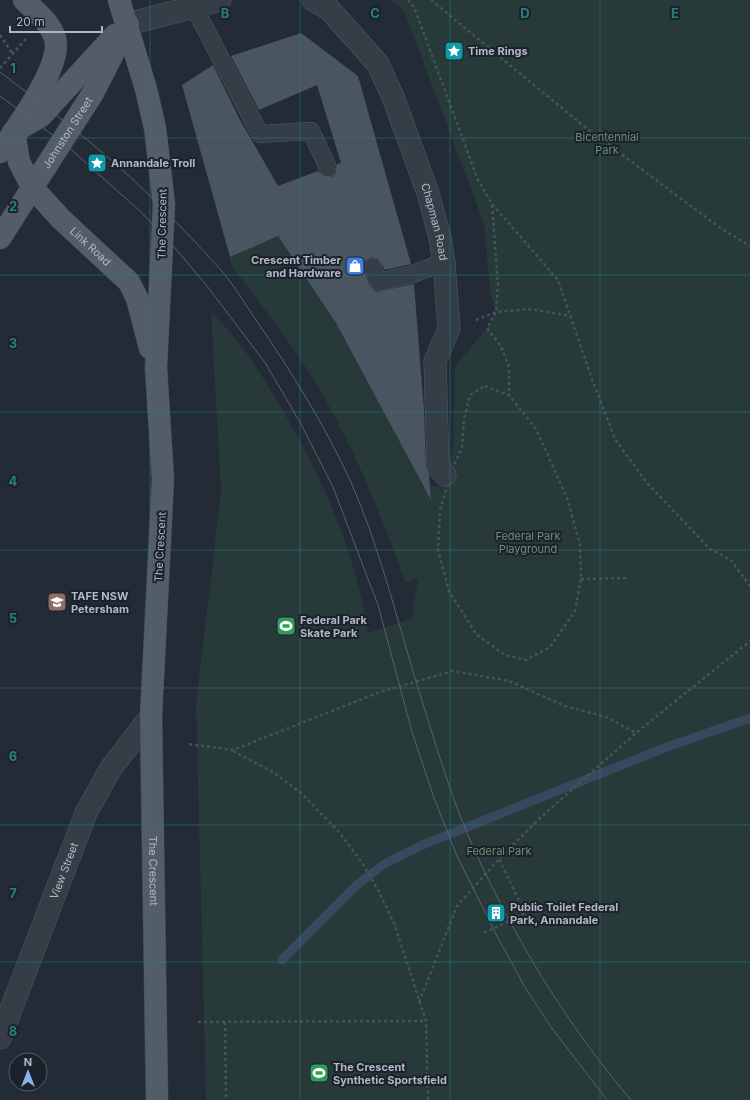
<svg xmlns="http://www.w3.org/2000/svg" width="750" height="1100" font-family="Inter,sans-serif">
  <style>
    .green { fill: #273939 }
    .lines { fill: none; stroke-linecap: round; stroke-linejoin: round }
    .stream { stroke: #38495f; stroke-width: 9 }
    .building { fill: #4a5562 }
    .lane-casing { stroke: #535b64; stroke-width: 18 }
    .street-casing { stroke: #535b64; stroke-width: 23 }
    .primary-casing { stroke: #3f4650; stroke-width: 23 }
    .path { stroke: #435557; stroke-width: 2.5; stroke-dasharray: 3 3; stroke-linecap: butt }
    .lane { stroke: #353d47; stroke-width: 17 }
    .street { stroke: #353d47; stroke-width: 22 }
    .primary { stroke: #535c67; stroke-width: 22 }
    .tram { stroke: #57616e; stroke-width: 1 }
    .grid { fill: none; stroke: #27807b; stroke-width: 1; stroke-opacity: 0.55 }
    .labels { text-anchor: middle; stroke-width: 4; stroke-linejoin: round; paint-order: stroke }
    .poi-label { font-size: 11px; font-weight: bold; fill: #b0b8c3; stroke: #1b222b; text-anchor: start }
    .street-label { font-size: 11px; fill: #b0b8c3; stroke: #1b222b }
    .park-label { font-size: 11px; fill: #699271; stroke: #1b222b }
    .grid-label { font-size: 13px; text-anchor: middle; font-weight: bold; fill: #27807b; stroke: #1b222b; stroke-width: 4; stroke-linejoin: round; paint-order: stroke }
  </style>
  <rect width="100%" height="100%" fill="#222b36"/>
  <!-- green -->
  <path class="green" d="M390,0H750V1100H206L196,703L221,493L211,311C224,326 239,341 250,358C303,438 355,537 368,633L412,618L418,579L405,583C379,507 348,433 305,366C282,331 256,298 231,265L230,257L278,236L336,323L423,485L441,486L453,452L455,366L487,328L496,312L490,290L484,224L404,11Z"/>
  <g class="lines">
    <!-- stream -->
    <polyline class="stream" points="282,960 358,884 384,864 425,844 667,747 750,718"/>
  </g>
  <!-- building -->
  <polygon class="building" points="301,33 358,76 411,264 385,270 378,259 372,257 364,261 362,267 370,286 376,292 414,284 424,410 426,467 429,475 431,500 336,323 278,236 230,257 182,85 213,65 239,118 278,186 318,171 323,176 332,177 336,173 337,164 341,163 317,85 259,110 231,56"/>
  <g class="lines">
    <defs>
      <g id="lane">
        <polyline points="194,7 260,134 311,131 328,168"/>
        <polyline points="372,267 379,282 413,274 444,262"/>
      </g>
      <g id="street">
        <path id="s1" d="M313,0L329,9L378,64L393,97L428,193L440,238L444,262L449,329L435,361L438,467L445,475"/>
        <polyline points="128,24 220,0"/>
        <path id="s2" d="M0,1038L86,813L111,768L151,716"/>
      </g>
      <g id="primary">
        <path id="s3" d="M119,0L146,89L155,128L164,204L156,368L163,479L151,716L157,1100"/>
        <polyline points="17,130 41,116 115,35"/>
        <path id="s4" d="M14,131L19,162L32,187L61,219L129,282L137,298L150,348"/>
        <path d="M0,152C16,128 63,66 55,38C50,22 35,11 24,0"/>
        <path id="s5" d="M0,238L93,93L128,24"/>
      </g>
    </defs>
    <!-- lane casing -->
    <use href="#lane" class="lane-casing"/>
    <!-- street casing -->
    <use href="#street" class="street-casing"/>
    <!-- primary casing -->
    <use href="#primary" class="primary-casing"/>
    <!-- path -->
    <g class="path">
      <polyline points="408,0 414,7 478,180 492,204 558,280 592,379 615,439 647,483 710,549 731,560 750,586"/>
      <polyline points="431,0 585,127 719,227 750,246"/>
      <polyline points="0,35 12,53"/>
      <polyline points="0,68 26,39"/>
      <polyline points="492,205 498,284 496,312 487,328 501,346 509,367 509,395"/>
      <polyline points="476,320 496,312 530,309 571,316"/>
      <polygon points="485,386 509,395 536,429 567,498 580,544 581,579 575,611 550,647 526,660 505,655 476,634 449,591 438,550 440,510 453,467 462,448 464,419 470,395"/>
      <polyline points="581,579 629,578"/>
      <polyline points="189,744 233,750 380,692 453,671 509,681 565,706 606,717 636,733"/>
      <polyline points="233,751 273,772 301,793 339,832 363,864 378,890 394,923 426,1021 428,1100"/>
      <polyline points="484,933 525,913 499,859"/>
      <polyline points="419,1002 457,906 499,859 540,818 636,733 750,641"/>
      <polyline points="198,1022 426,1021"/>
      <polyline points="225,1022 226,1100"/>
    </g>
    <!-- lane -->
    <use href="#lane" class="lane"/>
    <!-- street -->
    <use href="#street" class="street"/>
    <!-- primary -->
    <use href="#primary" class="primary"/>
    <!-- tram -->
    <g class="tram">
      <path d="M0,72C44,106 89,139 130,177C161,206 192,238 221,270C234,285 245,304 256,320C291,371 324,424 350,480C382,552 399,629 423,704C438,752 453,803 474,849C515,939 567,1025 631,1100"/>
      <polyline points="0,96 66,145 140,211 170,242 207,286 266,364 301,424 333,487 378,605 412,732 434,798 457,856 498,938 526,989 551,1027 607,1100"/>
    </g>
  </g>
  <!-- grid -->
  <path class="grid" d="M150,0V1100M300,0V1100M450,0V1100M600,0V1100M0,138H750M0,275H750M0,412H750M0,550H750M0,688H750M0,825H750M0,962H750"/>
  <!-- icons -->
  <defs>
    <symbol id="sight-square" viewBox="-11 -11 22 22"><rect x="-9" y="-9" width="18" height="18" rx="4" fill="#0f9aa8" stroke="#1b222b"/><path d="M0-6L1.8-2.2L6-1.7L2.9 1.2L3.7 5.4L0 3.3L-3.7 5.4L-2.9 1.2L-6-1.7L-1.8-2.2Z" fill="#fff"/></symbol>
    <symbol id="shop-square" viewBox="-11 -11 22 22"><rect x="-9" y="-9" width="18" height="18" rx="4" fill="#3f7fe0" stroke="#1b222b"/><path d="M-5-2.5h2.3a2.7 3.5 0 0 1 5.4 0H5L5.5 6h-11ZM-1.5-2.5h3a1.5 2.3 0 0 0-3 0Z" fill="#fff"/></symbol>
    <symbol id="university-square" viewBox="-11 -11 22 22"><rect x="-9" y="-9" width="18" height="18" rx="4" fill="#8d6e63" stroke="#1b222b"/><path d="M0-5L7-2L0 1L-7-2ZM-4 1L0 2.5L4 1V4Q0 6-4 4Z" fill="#fff"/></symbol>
    <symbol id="stadium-square" viewBox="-11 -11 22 22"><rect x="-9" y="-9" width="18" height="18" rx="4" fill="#2e9e5b" stroke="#1b222b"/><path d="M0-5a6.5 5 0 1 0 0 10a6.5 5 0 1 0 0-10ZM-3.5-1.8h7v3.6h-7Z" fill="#fff"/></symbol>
    <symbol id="building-square" viewBox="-11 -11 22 22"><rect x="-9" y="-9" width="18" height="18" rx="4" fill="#0f9aa8" stroke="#1b222b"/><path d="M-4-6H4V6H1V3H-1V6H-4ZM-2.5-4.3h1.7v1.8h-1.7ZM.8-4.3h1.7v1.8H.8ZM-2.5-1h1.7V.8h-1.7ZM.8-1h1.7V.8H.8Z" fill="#fff"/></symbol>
  </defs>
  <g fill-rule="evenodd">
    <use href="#sight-square" x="443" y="40" width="22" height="22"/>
    <use href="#sight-square" x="86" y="152" width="22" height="22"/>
    <use href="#shop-square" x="344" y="255" width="22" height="22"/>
    <use href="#university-square" x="46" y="591" width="22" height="22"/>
    <use href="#stadium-square" x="275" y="615" width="22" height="22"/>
    <use href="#building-square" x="485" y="902" width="22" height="22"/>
    <use href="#stadium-square" x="308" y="1062" width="22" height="22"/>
  </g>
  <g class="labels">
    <!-- poi labels -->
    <g class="poi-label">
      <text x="468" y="55">Time Rings</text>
      <text x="111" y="167">Annandale Troll</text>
      <text x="341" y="264" text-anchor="end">Crescent Timber<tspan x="341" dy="13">and Hardware</tspan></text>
      <text x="71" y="600">TAFE NSW<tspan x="71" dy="13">Petersham</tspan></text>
      <text x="300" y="624">Federal Park<tspan x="300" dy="13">Skate Park</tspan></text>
      <text x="510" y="911">Public Toilet Federal<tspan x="510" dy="13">Park, Annandale</tspan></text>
      <text x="333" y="1071">The Crescent<tspan x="333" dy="13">Synthetic Sportsfield</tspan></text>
    </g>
    <!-- street labels -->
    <g class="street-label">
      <text dy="4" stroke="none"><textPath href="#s5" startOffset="125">Johnston Street</textPath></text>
      <text dy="4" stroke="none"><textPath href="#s1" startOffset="260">Chapman Road</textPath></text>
      <text transform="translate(162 224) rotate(-89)" y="4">The Crescent</text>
      <text dy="4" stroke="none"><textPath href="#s4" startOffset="143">Link Road</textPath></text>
      <text transform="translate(160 547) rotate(-87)" y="4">The Crescent</text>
      <text dy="4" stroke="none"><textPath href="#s2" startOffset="179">View Street</textPath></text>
      <text dy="4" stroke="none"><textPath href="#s3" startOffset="877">The Crescent</textPath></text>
    </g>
    <!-- park labels -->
    <g class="park-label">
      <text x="607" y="141">Bicentennial<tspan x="607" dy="13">Park</tspan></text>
      <text x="528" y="540">Federal Park<tspan x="528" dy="13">Playground</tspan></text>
      <text x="499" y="855">Federal Park</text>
    </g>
  </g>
  <g class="grid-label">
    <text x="225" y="18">B</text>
    <text x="375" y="18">C</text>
    <text x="525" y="18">D</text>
    <text x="675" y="18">E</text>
    <text x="13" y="73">1</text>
    <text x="13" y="211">2</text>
    <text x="13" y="348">3</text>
    <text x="13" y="486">4</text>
    <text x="13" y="623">5</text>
    <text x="13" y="761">6</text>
    <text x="13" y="898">7</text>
    <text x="13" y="1036">8</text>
  </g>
  <!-- north arrow -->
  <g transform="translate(28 1072)"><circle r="19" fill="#1b222b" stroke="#575e68"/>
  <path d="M0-3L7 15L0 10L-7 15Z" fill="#88b3ef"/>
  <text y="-6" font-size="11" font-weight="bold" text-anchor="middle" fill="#b0b8c3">N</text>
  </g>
  <!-- scale -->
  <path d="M10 26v6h92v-6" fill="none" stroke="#b0b8c3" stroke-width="2"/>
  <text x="16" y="26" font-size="12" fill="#b0b8c3" stroke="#1b222b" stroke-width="3" paint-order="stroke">20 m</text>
</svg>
